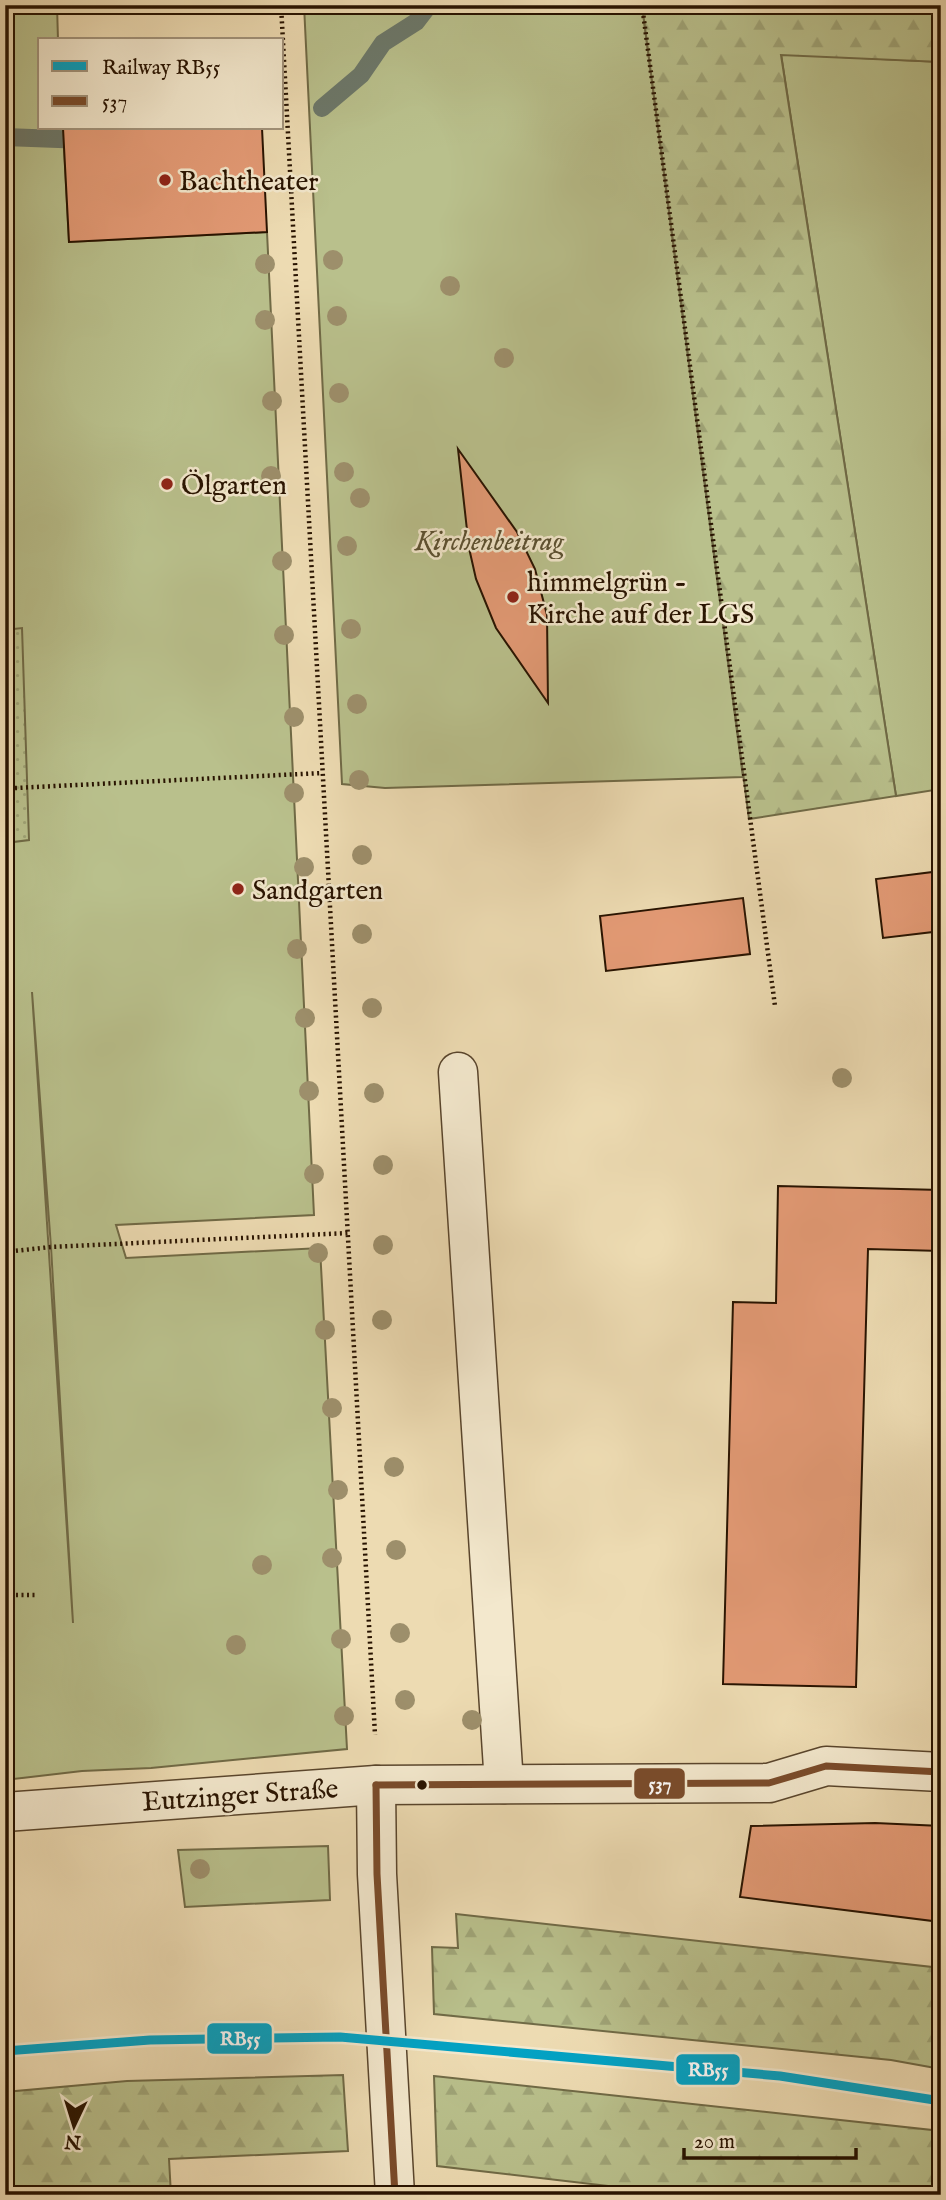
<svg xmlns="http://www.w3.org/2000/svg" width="946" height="2200" font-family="'IM FELL English',serif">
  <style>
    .green { fill: #b9c08c; stroke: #706a46; stroke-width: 2; fill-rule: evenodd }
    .forest { fill: url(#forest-firs); stroke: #706a46; stroke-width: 2 }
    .park { fill: url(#park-dots); stroke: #706a46; stroke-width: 2 }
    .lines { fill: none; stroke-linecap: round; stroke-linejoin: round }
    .stream { stroke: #6c786a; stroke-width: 18 }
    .building { fill: #e39a75; stroke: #281300; stroke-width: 2 }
    .minor-casing { stroke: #59452c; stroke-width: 41 }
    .path { stroke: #281300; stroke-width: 4.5; stroke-dasharray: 2 3.5; stroke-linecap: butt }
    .minor { stroke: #f3e8cd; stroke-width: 38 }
    .bus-1-casing { stroke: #f3e8cd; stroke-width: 12 }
    .bus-1 { stroke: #7a4b2a; stroke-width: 7 }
    .rail-1-casing { stroke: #f3e8cd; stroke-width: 14 }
    .rail-1 { stroke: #02a2c4; stroke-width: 9 }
    .tree { fill: #9d8f6b }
    .poi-dot { fill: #8f2418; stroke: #f3e8cd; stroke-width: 2.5 }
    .bus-dot { fill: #281300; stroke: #f3e8cd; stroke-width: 2.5 }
    .labels { text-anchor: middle; stroke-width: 5; stroke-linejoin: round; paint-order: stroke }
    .poi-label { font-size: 28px; fill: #281300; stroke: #f3e8cd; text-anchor: start }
    .park-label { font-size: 28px; font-style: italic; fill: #5b5031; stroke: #f3e8cd }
    .street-label { font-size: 28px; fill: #281300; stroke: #f3e8cd }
    .line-badge { stroke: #f3e8cd; stroke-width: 2.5 }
    .badge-label { font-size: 19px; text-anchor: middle; font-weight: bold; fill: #fff }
  </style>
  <defs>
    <pattern id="forest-firs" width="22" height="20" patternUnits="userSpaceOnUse" patternTransform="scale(1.75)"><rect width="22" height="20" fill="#b9c08c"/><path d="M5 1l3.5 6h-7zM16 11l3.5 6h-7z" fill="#9fa477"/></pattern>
    <pattern id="park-dots" width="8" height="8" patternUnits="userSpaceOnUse" patternTransform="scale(1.75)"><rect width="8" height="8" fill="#b9c08c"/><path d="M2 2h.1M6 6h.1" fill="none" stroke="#9fa477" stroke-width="1.8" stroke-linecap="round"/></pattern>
  </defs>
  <rect width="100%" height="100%" fill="#eddbb2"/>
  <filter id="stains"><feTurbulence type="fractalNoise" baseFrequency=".00286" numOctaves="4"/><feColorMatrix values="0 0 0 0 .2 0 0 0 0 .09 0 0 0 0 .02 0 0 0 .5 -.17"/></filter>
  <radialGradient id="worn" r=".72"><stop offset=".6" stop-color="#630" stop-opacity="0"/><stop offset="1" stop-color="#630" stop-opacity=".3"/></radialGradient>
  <!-- green -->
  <g class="green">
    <path d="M5,5H57L58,40H40V128H63L69,242L267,232L314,1215L116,1225L126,1258L320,1248L347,1749L151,1768L82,1771L5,1780ZM32,992L51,1247L73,1623Z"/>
    <polygon points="304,5 642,5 743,777 385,788 342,784"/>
    <polygon points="781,54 941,62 941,789 896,796"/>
    <polygon points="328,1846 330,1900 185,1907 178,1850"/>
  </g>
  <!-- forest -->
  <g class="forest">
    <polygon points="642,5 941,5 941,62 781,55 896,796 749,819"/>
    <polygon points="456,1914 941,1968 941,2069 891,2060 434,2014 432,1947 458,1948"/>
    <polygon points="343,2075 348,2151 169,2159 171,2195 5,2195 5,2092 127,2081"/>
    <polygon points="434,2076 941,2131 941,2195 685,2195 437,2166"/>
  </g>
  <!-- park -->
  <polygon class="park" points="22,628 29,840 5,843 5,630"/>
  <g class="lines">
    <!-- stream -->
    <g class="stream">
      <polyline points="322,108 361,75 383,43 416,22 429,5"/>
      <polyline points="5,137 85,140"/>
    </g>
  </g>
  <!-- building -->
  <g class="building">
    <polygon points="63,128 262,128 267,232 69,242"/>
    <polygon points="458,449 517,532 535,569 547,615 548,703 496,628 476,579 469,548"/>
    <polygon points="941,871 941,931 883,938 876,879"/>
    <polygon points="743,898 750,954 606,971 600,916"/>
    <polygon points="778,1186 941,1190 941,1251 868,1249 856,1687 723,1684 733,1302 776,1303"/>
    <polygon points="875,1823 941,1826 941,1922 740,1897 751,1826"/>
  </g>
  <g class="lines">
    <defs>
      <g id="minor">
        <polyline points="458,1072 504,1784"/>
        <polyline points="376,1785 377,1874 395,2195"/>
        <polyline points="5,1812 376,1785 769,1783 826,1766 941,1772"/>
      </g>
    </defs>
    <!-- minor casing -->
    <use href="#minor" class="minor-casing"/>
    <!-- path -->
    <g class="path">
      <polyline points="281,5 375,1735"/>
      <polyline points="642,5 775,1006"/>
      <polyline points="15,788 322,773"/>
      <polyline points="5,1252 51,1247 348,1233"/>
      <polyline points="5,1595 38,1595"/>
    </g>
    <!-- minor -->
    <use href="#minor" class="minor"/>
    <defs>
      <g id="bus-1">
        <polyline points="376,1785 769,1783 826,1766 941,1772"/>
        <polyline points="376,1785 377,1874 395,2195"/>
      </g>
    </defs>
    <!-- bus-1 casing -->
    <use href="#bus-1" class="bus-1-casing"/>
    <!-- bus-1 -->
    <use href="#bus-1" class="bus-1"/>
    <defs>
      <polyline id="rail-1" points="5,2051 150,2040 340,2037 780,2076 941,2101"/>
    </defs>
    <!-- rail-1 casing -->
    <use href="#rail-1" class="rail-1-casing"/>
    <!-- rail-1 -->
    <use href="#rail-1" class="rail-1"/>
  </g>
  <!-- trees -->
  <g class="tree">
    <circle cx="333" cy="260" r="10"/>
    <circle cx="265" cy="264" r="10"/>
    <circle cx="450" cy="286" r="10"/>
    <circle cx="337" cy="316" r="10"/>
    <circle cx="265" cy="320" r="10"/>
    <circle cx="504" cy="358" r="10"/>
    <circle cx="339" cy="393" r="10"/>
    <circle cx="272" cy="401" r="10"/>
    <circle cx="344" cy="472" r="10"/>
    <circle cx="271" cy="476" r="10"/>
    <circle cx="360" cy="498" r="10"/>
    <circle cx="347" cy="546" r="10"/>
    <circle cx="282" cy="561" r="10"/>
    <circle cx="351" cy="629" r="10"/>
    <circle cx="284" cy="635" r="10"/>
    <circle cx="357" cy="704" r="10"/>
    <circle cx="294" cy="717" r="10"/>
    <circle cx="359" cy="780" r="10"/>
    <circle cx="294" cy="793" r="10"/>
    <circle cx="362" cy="855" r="10"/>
    <circle cx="304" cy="867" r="10"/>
    <circle cx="362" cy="934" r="10"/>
    <circle cx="297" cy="949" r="10"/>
    <circle cx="372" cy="1008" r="10"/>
    <circle cx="305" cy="1018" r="10"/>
    <circle cx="842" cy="1078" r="10"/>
    <circle cx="309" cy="1091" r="10"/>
    <circle cx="374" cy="1093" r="10"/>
    <circle cx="383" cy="1165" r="10"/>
    <circle cx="314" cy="1174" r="10"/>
    <circle cx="383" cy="1245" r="10"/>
    <circle cx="318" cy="1253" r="10"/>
    <circle cx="382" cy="1320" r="10"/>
    <circle cx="325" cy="1330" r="10"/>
    <circle cx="332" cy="1408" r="10"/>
    <circle cx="394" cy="1467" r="10"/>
    <circle cx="338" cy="1490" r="10"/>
    <circle cx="396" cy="1550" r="10"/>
    <circle cx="332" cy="1558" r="10"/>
    <circle cx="262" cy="1565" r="10"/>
    <circle cx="400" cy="1633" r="10"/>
    <circle cx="341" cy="1639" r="10"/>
    <circle cx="236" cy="1645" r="10"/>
    <circle cx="405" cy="1700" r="10"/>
    <circle cx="344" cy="1716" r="10"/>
    <circle cx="472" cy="1720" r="10"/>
    <circle cx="200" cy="1869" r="10"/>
  </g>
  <!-- markers -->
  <g class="poi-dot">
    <circle cx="165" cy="180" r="7"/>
    <circle cx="167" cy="484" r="7"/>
    <circle cx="513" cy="597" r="7"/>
    <circle cx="238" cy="889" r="7"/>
  </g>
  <circle class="bus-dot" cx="422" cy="1785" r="6"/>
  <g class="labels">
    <!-- poi labels -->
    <g class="poi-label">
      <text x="179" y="190">Bachtheater</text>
      <text x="181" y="494">Ölgarten</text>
      <text x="527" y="591">himmelgrün -<tspan x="527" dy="32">Kirche auf der LGS</tspan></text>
      <text x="252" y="899">Sandgarten</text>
    </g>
    <!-- park labels -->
    <g class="park-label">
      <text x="489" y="550">Kirchenbeitrag</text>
    </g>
    <!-- street labels -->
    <g class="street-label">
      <text transform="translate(240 1794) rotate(-4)" y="10">Eutzinger Straße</text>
    </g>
  </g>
  <g class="line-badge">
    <rect x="633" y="1767" width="53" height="33" rx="7" fill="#7a4b2a"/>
    <rect x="206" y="2022" width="67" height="33" rx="7" fill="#02a2c4"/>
    <rect x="675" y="2053" width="66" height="33" rx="7" fill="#02a2c4"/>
  </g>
  <g class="badge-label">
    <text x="660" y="1790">537</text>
    <text x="240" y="2045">RB55</text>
    <text x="708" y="2076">RB55</text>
  </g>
  <!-- margin -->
  <rect width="946" height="2200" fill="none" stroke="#eddbb2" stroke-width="28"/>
  <rect x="7" y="7" width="932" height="2186" fill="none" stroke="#281300" stroke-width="3.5"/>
  <rect x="14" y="14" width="918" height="2172" fill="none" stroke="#281300" stroke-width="2"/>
  <!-- legend -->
  <rect x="38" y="38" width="245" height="91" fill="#f3e8cd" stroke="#a2937b" stroke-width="2"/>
  <rect x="52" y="61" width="35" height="10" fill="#02a2c4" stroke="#a2937b" stroke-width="2"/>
  <text x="102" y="74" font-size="21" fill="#281300">Railway RB55</text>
  <rect x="52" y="96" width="35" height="10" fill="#7a4b2a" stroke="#a2937b" stroke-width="2"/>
  <text x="102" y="108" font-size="21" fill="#281300">537</text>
  <!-- north arrow -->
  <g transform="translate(74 2126) rotate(184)" stroke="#f3e8cd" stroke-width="5" paint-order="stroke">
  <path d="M0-5L12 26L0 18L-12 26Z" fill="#281300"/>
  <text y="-10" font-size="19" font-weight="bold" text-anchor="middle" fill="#281300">N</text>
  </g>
  <!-- scale -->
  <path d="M684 2148v10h172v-10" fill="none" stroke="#281300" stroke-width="3.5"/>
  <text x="694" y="2148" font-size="21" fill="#281300" stroke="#f3e8cd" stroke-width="5" paint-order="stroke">20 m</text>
  <rect width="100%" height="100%" filter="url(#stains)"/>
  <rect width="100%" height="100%" fill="url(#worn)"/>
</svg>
